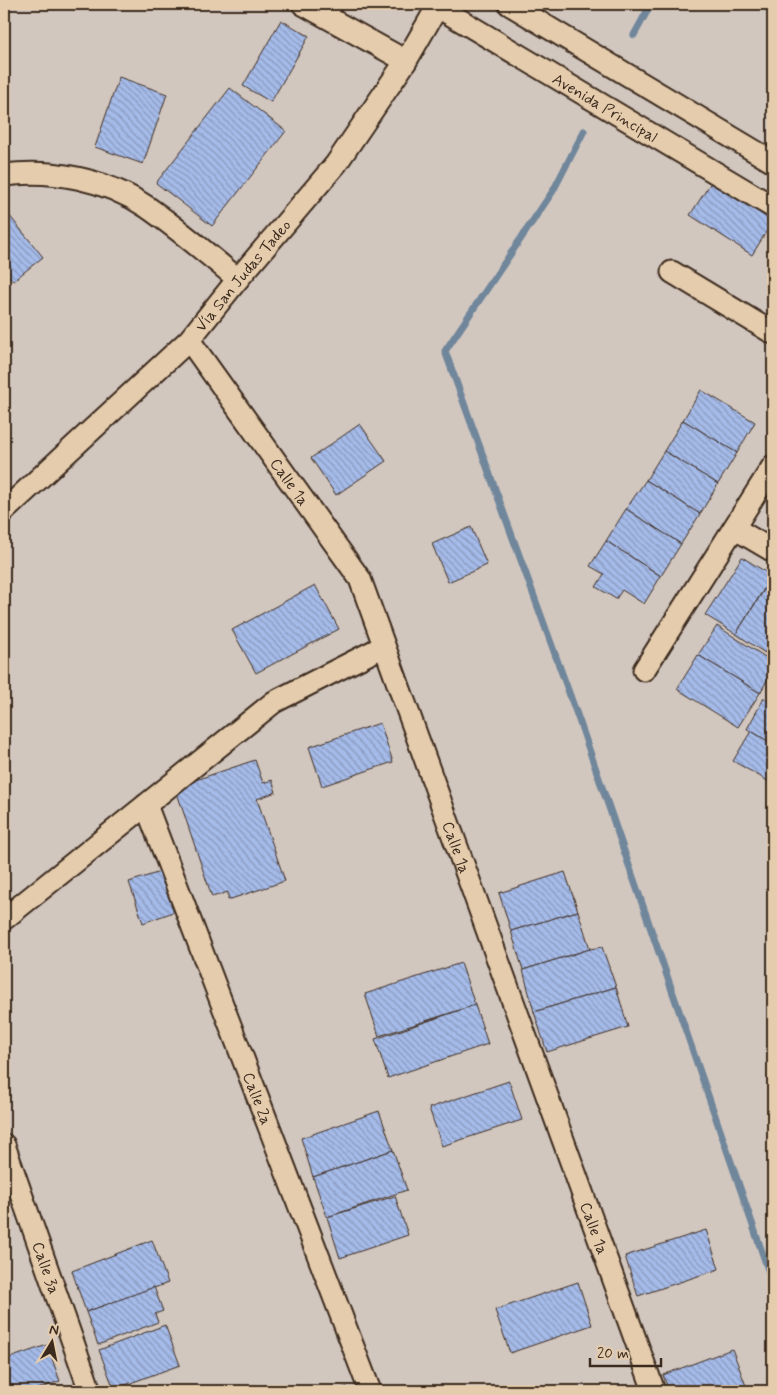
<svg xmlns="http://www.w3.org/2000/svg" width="777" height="1395" font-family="Mynerve,sans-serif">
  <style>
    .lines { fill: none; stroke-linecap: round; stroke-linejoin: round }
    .stream { stroke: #70869b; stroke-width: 7 }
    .building { fill: url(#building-back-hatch); stroke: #3b2a1e }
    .lane-casing { stroke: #3b2a1e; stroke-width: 15 }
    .street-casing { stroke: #3b2a1e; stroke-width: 25 }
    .lane { stroke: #e5ccad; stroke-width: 11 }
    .street { stroke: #e5ccad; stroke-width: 21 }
    .labels { text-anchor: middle; stroke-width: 4.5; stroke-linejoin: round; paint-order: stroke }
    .street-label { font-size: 16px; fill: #3b2a1e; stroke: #e5ccad }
  </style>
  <defs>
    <pattern id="building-back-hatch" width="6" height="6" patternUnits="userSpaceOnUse" patternTransform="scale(1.25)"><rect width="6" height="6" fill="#a5bbe9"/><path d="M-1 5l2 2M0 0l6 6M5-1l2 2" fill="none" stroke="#8898bc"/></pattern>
  </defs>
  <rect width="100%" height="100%" fill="#d2c7bf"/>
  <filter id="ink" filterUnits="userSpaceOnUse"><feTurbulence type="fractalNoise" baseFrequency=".02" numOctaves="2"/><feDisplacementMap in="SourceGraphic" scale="10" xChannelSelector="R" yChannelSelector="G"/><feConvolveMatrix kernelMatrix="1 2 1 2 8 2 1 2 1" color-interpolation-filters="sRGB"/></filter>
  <g filter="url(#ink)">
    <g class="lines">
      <!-- stream -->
      <g class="stream">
        <polyline points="634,35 651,4"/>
        <polyline points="584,131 553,191 445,351 580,723 773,1284"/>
      </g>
    </g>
    <!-- building -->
    <g class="building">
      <polygon points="281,20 309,36 271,102 243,86"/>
      <polygon points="119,77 167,94 143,164 95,147"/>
      <polygon points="230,88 286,131 212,226 156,183"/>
      <polygon points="712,181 773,221 752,255 690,215"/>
      <polygon points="4,209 43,257 13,281 4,270"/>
      <polygon points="701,390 755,422 737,453 683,420"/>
      <polygon points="683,420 737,453 718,484 664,451"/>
      <polygon points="360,424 386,461 336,495 311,458"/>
      <polygon points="664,451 718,484 700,514 646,480"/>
      <polygon points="646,480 700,514 681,544 626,509"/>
      <polygon points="626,509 681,544 661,576 606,541"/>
      <polygon points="471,527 487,565 448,582 432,544"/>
      <polygon points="606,541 661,576 644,604 622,590 616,599 596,587 604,574 590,566"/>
      <polygon points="742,557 772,576 736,634 705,615"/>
      <polygon points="769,582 773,585 773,639 765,653 736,634"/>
      <polygon points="315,585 339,629 256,673 232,630"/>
      <polygon points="717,626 773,662 773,670 760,693 698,655"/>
      <polygon points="698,655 760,693 738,727 677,689"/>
      <polygon points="764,698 773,703 773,744 747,729"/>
      <polygon points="380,723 393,762 322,786 309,747"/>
      <polygon points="751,731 773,744 773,784 733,761"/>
      <polygon points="255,760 263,783 272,780 276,792 257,799 285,881 228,900 228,892 212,897 175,787"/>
      <polygon points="163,871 176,911 143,923 129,882"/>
      <polygon points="565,872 578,911 511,931 499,893"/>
      <polygon points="578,911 590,949 523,970 511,931"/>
      <polygon points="602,947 616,987 534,1012 523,970 590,949"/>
      <polygon points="461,963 475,1005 379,1036 365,994"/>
      <polygon points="616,987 628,1027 547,1052 534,1012"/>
      <polygon points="475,1005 488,1044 388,1078 375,1039"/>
      <polygon points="509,1081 522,1120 442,1146 429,1108"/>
      <polygon points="379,1111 393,1150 313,1177 301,1138"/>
      <polygon points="393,1150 407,1190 327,1217 313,1177"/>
      <polygon points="395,1196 408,1235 340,1258 327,1217"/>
      <polygon points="706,1230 719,1269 638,1296 625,1256"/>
      <polygon points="152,1240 168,1283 86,1312 72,1271"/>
      <polygon points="578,1282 592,1325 510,1353 495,1310"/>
      <polygon points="154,1287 163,1311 155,1314 158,1322 98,1345 86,1312"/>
      <polygon points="165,1325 180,1365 114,1389 99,1350"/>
      <polygon points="47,1345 60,1381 32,1391 4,1391 4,1360"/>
      <polygon points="732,1349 748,1391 669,1391 663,1375"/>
      <polygon points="347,1387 348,1391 332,1391"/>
    </g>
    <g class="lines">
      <defs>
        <polyline id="lane" points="329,18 337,4"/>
        <g id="street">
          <polyline points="303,4 406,61"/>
          <polyline points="509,4 773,162"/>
          <path id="s1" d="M438,7L773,207"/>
          <path d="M4,175C53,169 105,179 147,207C179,229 208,255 238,279"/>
          <polyline points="672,272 773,333"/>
          <path id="s2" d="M189,340L360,579L654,1391"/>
          <path id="s3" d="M4,511L189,340L238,279L336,164L406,61L439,4"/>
          <polyline points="734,528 773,551"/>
          <polyline points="644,670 773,466"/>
          <path id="s4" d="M146,805L370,1391"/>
          <polyline points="4,919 274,702 384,646"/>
          <path id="s5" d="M4,1145L90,1391"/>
        </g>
      </defs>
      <!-- lane casing -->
      <use href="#lane" class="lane-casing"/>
      <!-- street casing -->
      <use href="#street" class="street-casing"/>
      <!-- lane -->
      <use href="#lane" class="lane"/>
      <!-- street -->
      <use href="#street" class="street"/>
    </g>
  </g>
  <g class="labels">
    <!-- street labels -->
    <g class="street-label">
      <text dy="6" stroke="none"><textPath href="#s1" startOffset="195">Avenida Principal</textPath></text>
      <text dy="6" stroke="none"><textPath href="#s3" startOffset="336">Vía San Judas Tadeo</textPath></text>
      <text dy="6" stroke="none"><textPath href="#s2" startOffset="174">Calle 1a</textPath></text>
      <text dy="6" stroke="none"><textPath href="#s2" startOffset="579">Calle 1a</textPath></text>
      <text dy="6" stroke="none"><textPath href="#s4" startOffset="314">Calle 2a</textPath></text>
      <text dy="6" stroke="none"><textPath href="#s2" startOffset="984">Calle 1a</textPath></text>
      <text dy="6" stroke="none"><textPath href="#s5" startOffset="130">Calle 3a</textPath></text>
    </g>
  </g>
  <!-- margin -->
  <rect width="777" height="1395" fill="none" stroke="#e5ccad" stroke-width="20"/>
  <rect x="10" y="10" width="757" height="1375" fill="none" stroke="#3b2a1e" stroke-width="2" filter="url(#ink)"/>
  <!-- north arrow -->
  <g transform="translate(52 1342) rotate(10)" stroke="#e5ccad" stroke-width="4" paint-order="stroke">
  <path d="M0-4L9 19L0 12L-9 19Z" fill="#3b2a1e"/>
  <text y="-8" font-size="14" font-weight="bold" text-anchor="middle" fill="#3b2a1e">N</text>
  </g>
  <!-- scale -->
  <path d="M590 1358v8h71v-8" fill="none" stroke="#3b2a1e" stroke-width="2.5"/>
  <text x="597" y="1358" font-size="15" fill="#3b2a1e" stroke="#e5ccad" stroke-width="4" paint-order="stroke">20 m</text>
</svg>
